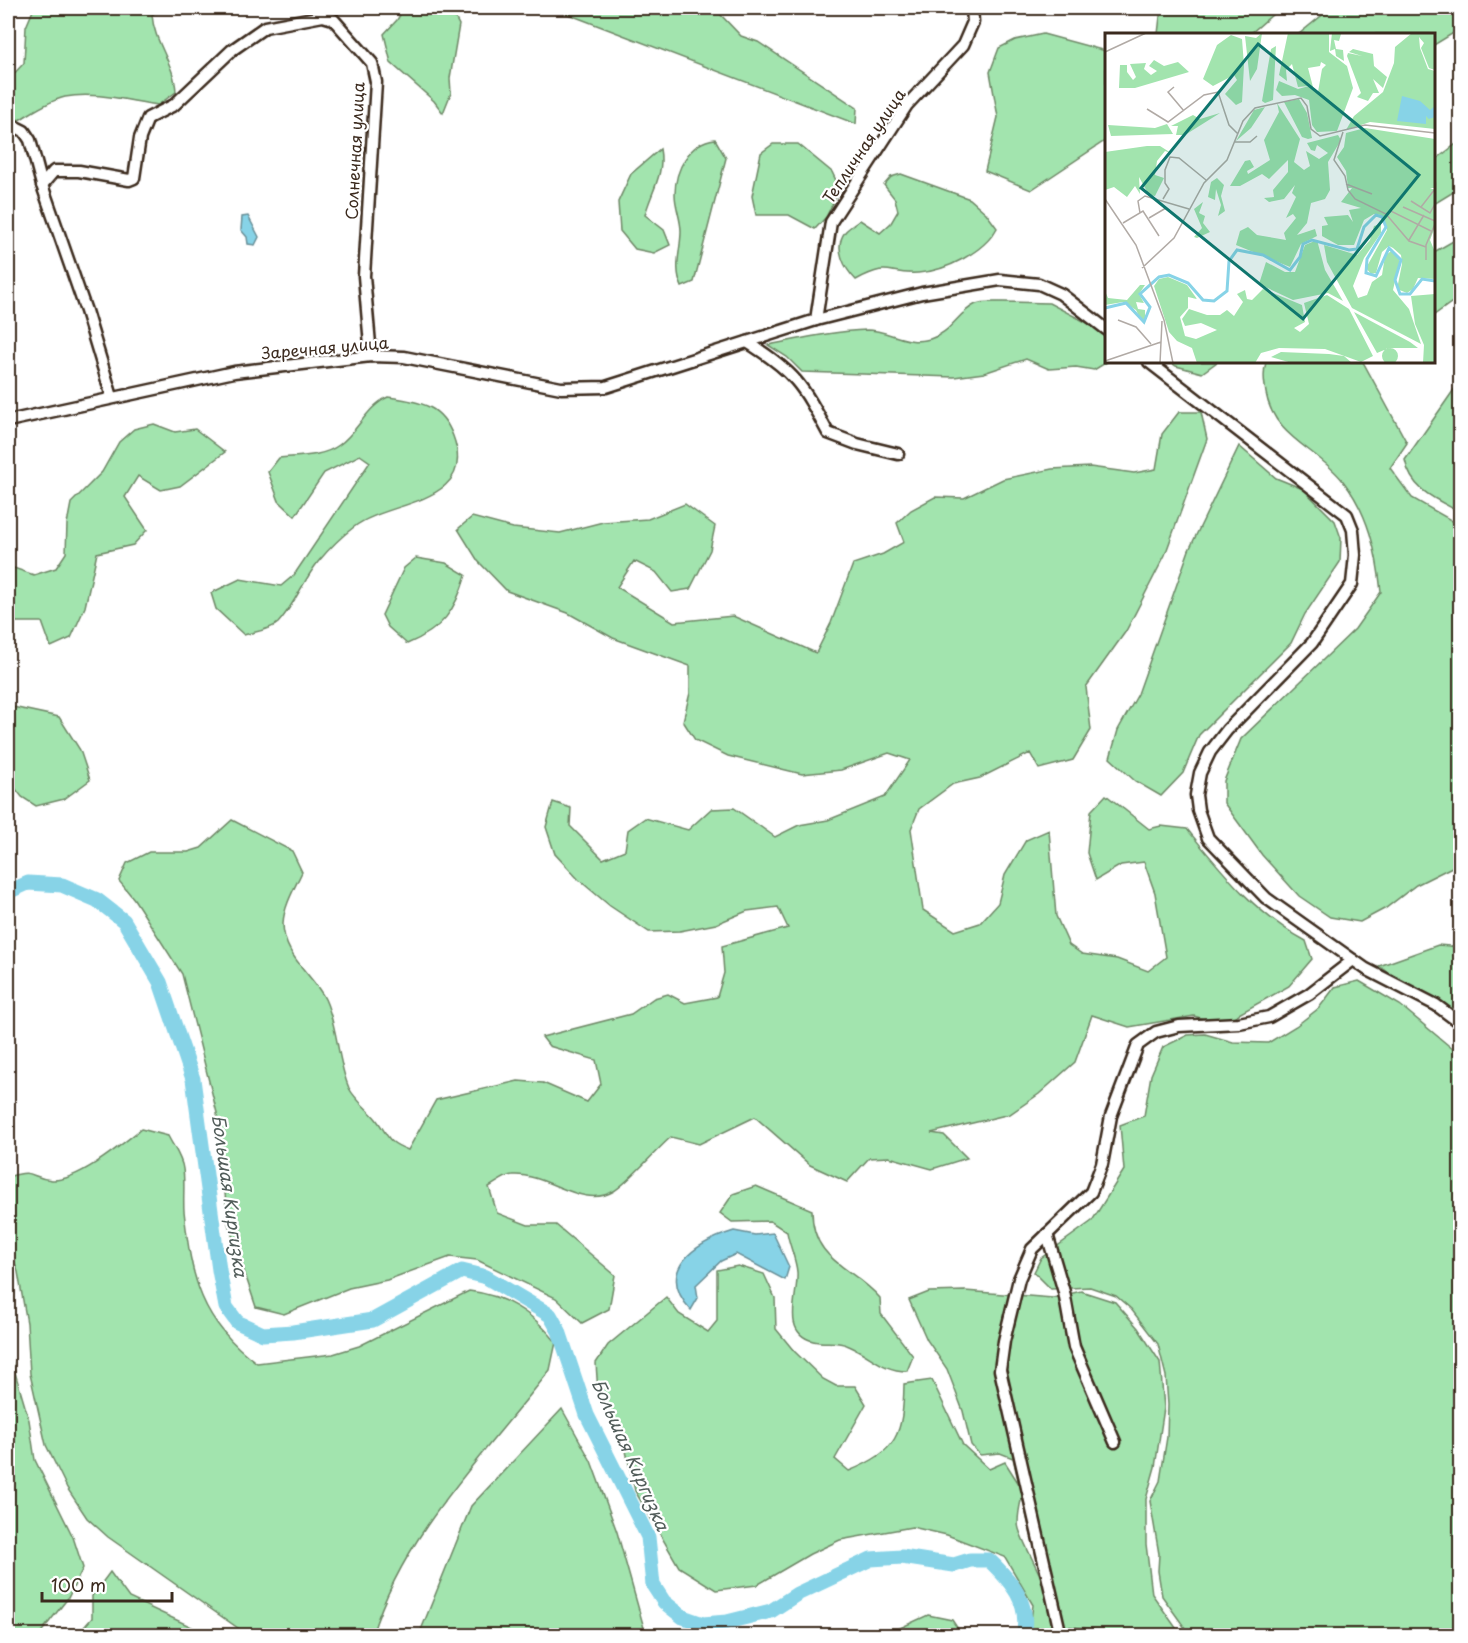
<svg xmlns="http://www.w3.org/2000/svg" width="1468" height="1643" font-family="'Playpen Sans',sans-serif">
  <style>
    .green { fill: #a2e4ae; stroke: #6e8766; stroke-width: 1.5 }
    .water { fill: #87d3e7; stroke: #698f97; stroke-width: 1.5 }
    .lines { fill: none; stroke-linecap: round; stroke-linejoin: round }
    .river { stroke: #87d3e7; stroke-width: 15 }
    .minor-casing { stroke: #3b2a1e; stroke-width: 15 }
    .minor { stroke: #fff; stroke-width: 10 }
    .labels { text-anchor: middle; stroke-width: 4.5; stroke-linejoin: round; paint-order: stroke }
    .street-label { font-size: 16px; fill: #3b2a1e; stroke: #fff }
    .water-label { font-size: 18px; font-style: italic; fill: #525d5a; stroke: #fff }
    .inset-river { fill: none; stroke: #87d3e7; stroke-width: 3 }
    .inset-road { fill: none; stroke: #b1aaa5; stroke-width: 1.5 }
    .view { fill: #0f766e; fill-opacity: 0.15; stroke: #0f766e; stroke-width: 3 }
    .inset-edge { fill: none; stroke: #3b2a1e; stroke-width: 3 }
  </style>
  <rect width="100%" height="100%" fill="#fff"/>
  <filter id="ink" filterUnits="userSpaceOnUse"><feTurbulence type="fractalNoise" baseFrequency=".0167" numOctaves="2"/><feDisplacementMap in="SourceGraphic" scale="12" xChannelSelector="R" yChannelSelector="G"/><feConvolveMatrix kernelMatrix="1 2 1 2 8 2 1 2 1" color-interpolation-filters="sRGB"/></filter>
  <g filter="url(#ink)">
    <!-- green -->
    <g class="green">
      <path d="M34,8H161L152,15C154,43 175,64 176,92L158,105C128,101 95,91 65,97C48,101 33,112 19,120L8,114V80L24,63L26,27Z"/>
      <polygon points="404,8 450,8 459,25 450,78 451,93 443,113 434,101 391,63 384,34 397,20"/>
      <polygon points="552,8 720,8 719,13 741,36 758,42 857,108 856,124"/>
      <polygon points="1161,8 1280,8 1250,34 1158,34"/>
      <polygon points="1331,8 1460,8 1460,29 1434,45 1434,34 1299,34"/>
      <polygon points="1043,34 1106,51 1106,140 1031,190 985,171 998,117 990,72 999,48 1015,40"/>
      <path d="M715,139L726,158L694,282L682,287C673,267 681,251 681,231C681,219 675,207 675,194C675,170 689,142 715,139Z"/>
      <polygon points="1460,141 1460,188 1434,204 1434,161"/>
      <polygon points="773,144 798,144 832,172 840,189 826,217 815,229 789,215 756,215 752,196 761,153"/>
      <path d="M660,149C665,174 651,192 645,215L664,230L670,245L654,253L635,249L620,231L618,202L631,174Z"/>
      <path d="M901,174L970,199L986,213L997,228C984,252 946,271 918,273C886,275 891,261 856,280C845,269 833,248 845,232C848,228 855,224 860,220L880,233L891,223L898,211L895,199L884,185L891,177Z"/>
      <polygon points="1460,237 1460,301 1451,303 1434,315 1434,252"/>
      <path d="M1004,302L1049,303L1099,329L1106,339L1107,362L1094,370L1076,367L1049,369L1026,359L984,373L954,377L802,372L787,357L768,345C800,339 833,331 867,330C889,330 907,346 930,339C951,333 957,313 976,304C983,301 995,302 1004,302Z"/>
      <polygon points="1170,362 1217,362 1202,373 1176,366"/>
      <path d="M1266,362H1363L1407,443L1390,468L1412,498L1454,522L1460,520V863L1416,885L1386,908L1360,922L1330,917L1299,896L1262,855L1224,803V781L1241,739L1355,629L1381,592C1377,552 1368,513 1343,481C1317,448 1274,438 1266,393C1264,381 1263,373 1266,362Z"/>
      <path d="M1460,381V512C1435,499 1411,490 1405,460Z"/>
      <path d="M388,397C420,402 441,404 453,436C479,505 388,500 354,527C342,536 328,550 318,562C303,581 294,606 278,623C271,630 253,632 244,635L216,609L211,593L240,579L281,586L294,575L370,462L360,455L324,473L295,516L279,501L268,472L279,458C298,456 323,457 339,445C358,432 366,407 388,397Z"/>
      <path d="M1179,412H1201L1207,439L1165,555L1126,631L1086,687L1091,730L1073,760L1039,769L1030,753L980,778L953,784L919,809L911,829L923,910L955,931L980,923L998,903L1005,875L1026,840L1049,830L1056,916L1069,945L1082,954L1117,959L1148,971L1166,957L1155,893L1144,862L1121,865L1096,880L1087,853L1091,811L1106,795L1149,829L1161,826L1187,829C1223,873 1255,914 1306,941L1312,959L1289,986L1221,1024L1194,1016L1129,1027L1092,1015L1075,1062L1039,1094L1010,1114L931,1133L944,1135L967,1158L932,1169L889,1157L869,1158L847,1182L810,1165L755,1117L699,1144L671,1137C656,1150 628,1183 614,1191C582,1210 548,1173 513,1175C506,1175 496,1183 489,1187L497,1213L528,1225H556L615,1275L609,1309L582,1323L556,1298L477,1260L450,1257L387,1280L349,1288L284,1314L256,1307L228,1223L217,1113L182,974L134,899L119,881L127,863L149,852H188L201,848L232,820L292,851L302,872C295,887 284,906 283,923C283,957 312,973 325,999C338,1027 337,1060 349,1088C355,1100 368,1109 376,1119C390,1137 385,1141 408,1150L436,1100L518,1081L543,1083L587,1102L601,1084L596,1060L549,1046L542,1037L631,1014L654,998L668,994L685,1003L717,997L724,973L722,946L788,928L778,907L747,911L716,924L680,931L649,932L610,906L579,880L555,854L546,827L553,802L571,808L570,826L603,859L625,850L628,830L645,818L688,830L711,809L734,808L775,837L799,825L828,820L885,797L910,760L889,753L841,770L802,774L728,756L695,740L683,721L690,693V666L613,638L568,613L507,591L478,561L458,529L472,517L513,528L560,533L603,522L648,519L685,504L715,526L710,550L690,589L672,592L656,572L634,561L617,587L674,622L733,616L816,653L831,623L853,564L883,554L904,542L897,523L911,510L935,497L964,498L1003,479L1052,469L1090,467L1134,473L1156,469L1162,434Z"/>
      <polygon points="154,424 175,432 195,429 225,452 180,486 161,490 138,476 125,497 147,530 133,545 97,553 85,607 71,638 51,647 42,622 8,622 8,566 34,575 56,568 66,553 67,524 71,503 102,472 119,442 134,429"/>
      <polygon points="1239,446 1276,478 1303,489 1335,521 1341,538 1340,562 1305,614 1291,643 1199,735 1183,773 1161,796 1135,781 1110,758 1118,730 1138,694 1189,550"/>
      <path d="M416,558L446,563L466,575C455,611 443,629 407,644L388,627L382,615L404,568Z"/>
      <polygon points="8,706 59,717 80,750 90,780 64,799 36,806 22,797 8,779"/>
      <polygon points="1438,945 1460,947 1460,1020 1379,966"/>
      <polygon points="1359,981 1400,1005 1460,1055 1460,1635 1190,1635 1162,1596 1158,1571 1159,1554 1150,1501 1160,1481 1167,1437 1168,1405 1166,1376 1158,1344 1131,1309 1116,1296 1090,1287 1051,1289 1034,1272 1041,1258 1092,1221 1124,1170 1120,1125 1144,1116 1151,1075 1163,1047 1188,1035 1205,1034 1233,1042 1268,1043 1296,1026 1319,1008 1335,987"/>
      <path d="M141,1129L168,1136C173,1146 182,1158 183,1169C185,1183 183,1197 184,1211C191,1278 201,1322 257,1363L333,1354L359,1346L469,1291C506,1295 534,1314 556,1342L550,1370C485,1454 405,1531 372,1635H248L108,1537L87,1518L67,1488L46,1445L30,1374L27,1323L18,1272L8,1243V1177C36,1168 29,1178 52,1180C78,1181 121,1145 141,1129Z"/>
      <path d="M756,1186L812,1210C812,1262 852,1266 880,1298L881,1314L913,1356L907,1371C882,1371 871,1355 849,1346C837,1340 825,1344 813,1341C780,1332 799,1295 797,1272C796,1259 789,1245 787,1232L770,1221L732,1222L720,1213L733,1194Z"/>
      <path d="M738,1266L764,1274L775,1298L776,1329L794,1351L823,1379L836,1386H855L866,1404L835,1459L849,1471C898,1451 903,1434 904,1384L932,1380L963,1445L989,1469L1005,1462L1019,1484L1013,1458L1000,1453L980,1455L971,1445L963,1411L947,1369L927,1340L909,1300L929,1292L965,1291L1053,1298L1081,1291L1115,1302L1138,1328L1160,1362L1164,1408L1155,1467L1146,1499V1544L1152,1594L1181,1635H1056L1061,1625L1032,1539L1022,1496C1020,1505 1016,1520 1019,1529C1028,1558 1062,1602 1050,1635H1029L1033,1605L1005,1557L947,1535L912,1527L840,1540L810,1554L757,1585L716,1590L679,1567L635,1491L622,1433L598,1392L596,1363L608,1345L666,1297L679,1314L708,1332L717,1321V1270Z"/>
      <polygon points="8,1349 29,1420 35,1460 73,1537 83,1568 68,1598 39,1635 8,1635"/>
      <polygon points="562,1409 591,1461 617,1532 646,1635 419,1635 471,1506"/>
      <polygon points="110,1572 129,1598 209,1635 77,1635 92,1618 92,1596"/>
      <polygon points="928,1615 952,1620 962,1635 885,1635"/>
    </g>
    <!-- water -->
    <g class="water">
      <polygon points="248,216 259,237 255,245 248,244 247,237 241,230 242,217"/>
      <path d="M734,1231L755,1235L773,1233L789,1267L785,1280L736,1254L721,1261L696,1285L698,1298L691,1310C654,1270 695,1243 734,1231Z"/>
    </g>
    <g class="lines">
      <!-- river -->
      <path class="river" d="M8,892L28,883L62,885L97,900L124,921L160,982L193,1079L219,1270L226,1307L237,1322L263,1334L293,1332L373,1320L462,1271L486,1277L550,1315L559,1331L587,1415L648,1537L653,1585L664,1602L683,1617L703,1624L727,1622L771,1611L797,1594L871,1559L902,1557L954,1565L970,1560H989C1011,1581 1031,1603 1023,1636"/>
      <defs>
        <g id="minor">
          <polyline points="8,123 24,131 30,140 42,185 86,311 112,397"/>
          <polyline points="42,185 54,171 79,171 129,180 134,178 140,138 148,118 174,105 232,50 265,27 323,16 333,19 372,63 376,82 364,276 371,356"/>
          <polyline points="816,320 831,222 907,105 963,45 973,22 972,8"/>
          <path d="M747,342C795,372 802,384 828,433L857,444L898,454"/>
          <polyline points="1149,362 1347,515 1353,530 1355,555 1352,584 1312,643 1227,730 1210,752 1200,773 1196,795 1198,810 1208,838 1266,898 1366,969 1436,1005 1460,1023"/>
          <polyline points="8,421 234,372 371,356 404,357 561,388 606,387 816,320 922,293 1000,280 1039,284 1061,294 1106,329"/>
          <polyline points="1047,1234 1064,1292 1074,1347 1115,1442"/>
          <polyline points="1062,1633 1091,1636"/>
          <polyline points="1061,1636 1000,1370 1004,1341 1019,1279 1032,1249 1091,1192 1102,1164 1111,1116 1138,1045 1156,1032 1179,1026 1239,1023 1269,1017 1309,994 1353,960"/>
        </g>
      </defs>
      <!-- minor casing -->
      <use href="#minor" class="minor-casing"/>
      <!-- minor -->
      <use href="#minor" class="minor"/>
    </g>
  </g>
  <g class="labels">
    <!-- street labels -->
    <g class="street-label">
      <text transform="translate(864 146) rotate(-56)" y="6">Тепличная улица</text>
      <text transform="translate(355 151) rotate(-87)" y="6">Солнечная улица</text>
      <text transform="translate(325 348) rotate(-5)" y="6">Заречная улица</text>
    </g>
    <!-- water labels -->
    <g class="water-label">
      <text transform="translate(229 1196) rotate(82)" y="6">Большая Киргизка</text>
      <text transform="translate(630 1455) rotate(66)" y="6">Большая Киргизка</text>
    </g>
  </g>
  <!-- overview -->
  <g transform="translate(1105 33)">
    <rect width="330" height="330" fill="#fff"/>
    <path d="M157,0L152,36L145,48L140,3L151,5ZM183,0H224V19L242,33L248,55L232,98L212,99L207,92L204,67L190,62L177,63L171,57L174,48L193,56L204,53L193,54L187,31L181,37L182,48L174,42ZM216,29L221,32L217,36L213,59L209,58L203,35L215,33ZM227,0L236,1L234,8L229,7L231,16L238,17L239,28L231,23L230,16L225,18ZM307,0H330V37L324,35L316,15L319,10L314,4L315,15L323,36L330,38V96L265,89L241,97L249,83L278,59L289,30L290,14ZM126,2L137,6L139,32L137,69L131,72L120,61L132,47L129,42L108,53L98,46L112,12ZM171,13L168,67L160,70L157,68L166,16ZM248,16L268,21L269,33L282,44L278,55L268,46L274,60H268L263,68L252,64L256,60L242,23L243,20L257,23L244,19ZM49,27L59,33L73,29L84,39L30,55H14L15,32H22V39L28,47L31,44L25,31L41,30L39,36L46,42L52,38L44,33ZM194,66L202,80L207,105L203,106L197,104L179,69ZM172,70L195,106L189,129L199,137L205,133L201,118L214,126L223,120L212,112L210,118L206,117L202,110L233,102L236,107L223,129L225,157L220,166L206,170L202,190L192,202L210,196L212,203L196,211L185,234L131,212L135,198L143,194L152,202L181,207L179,200L191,185L188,181L181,185L191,164L187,160L190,152L179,166L164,169L159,165L169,164L168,157L183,139V127L164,146L157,141L135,153H125L140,128L145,127L149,134L142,138L143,141L165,127L159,107L174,79ZM160,74L146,95L131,108L149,77ZM115,80L80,102H71L73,93H66L88,82L95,86ZM62,91L68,101L6,103L3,92L50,95ZM260,95L330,106V155H325L330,157V194L325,207L330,219V246L313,245L308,256L302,260L292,256L297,231L296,222L288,215L284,213L277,219L271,240L266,241L261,235L282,197L276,182L269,181L259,187L249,212H233L217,203V193L223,192L219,184L243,182L248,189L244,177L256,175L236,169L247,155H243L241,138L232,124L239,114L241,100ZM42,113H55L66,120L60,118L52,128L50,142L59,145L50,163L44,162L34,144L35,161L30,153L22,164L9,154L0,157V119ZM112,145L119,152L116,163L120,178L113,183L116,172L111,156L110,167L103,164L106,149ZM98,169L94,180L100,183L98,190L105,199L92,205L89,204L97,195L89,176ZM276,191V200L259,225L248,253L253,265L262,262L267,249L277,242L280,223L286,218L290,220L295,226L288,257L304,276L316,311L247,275L222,229L219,212L252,222L265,207L269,193ZM212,207L220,237L238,268L223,260L188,267L154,251L161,229L180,239H190L200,212ZM63,244L82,252L92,266L83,264V275L75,284L80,303L91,306L112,297L96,290L80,293L77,286L84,276L102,282H115L122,277L129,283L138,269L132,261L140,257L142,266L147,267L158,256L197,272L200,289L189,295L195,299L204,291L199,270L222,262L244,276L268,323L256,329L220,316L174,315L156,320L150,330H92L87,315L72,308L64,299L49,253L54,246ZM35,252H40L34,261L39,270L31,269L33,276L40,277V286L36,287L31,277L18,269L0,272V258L3,265L22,267ZM330,261V330H318L319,312L310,291L306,263ZM249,279L305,309L313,315H284L272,320ZM277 323a8 8 0 1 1 16 0a8 8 0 1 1-16 0ZM176,319L224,321L239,323L247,330H187L166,324Z" fill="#a2e4ae" fill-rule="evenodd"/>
    <path d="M297,63L315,68L325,77L330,73V84L324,86L321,83V91L292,88Z" fill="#87d3e7"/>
    <path class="inset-river" d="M0,275L21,270L39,289L45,274L35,261L54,244L64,242L83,250L98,267L109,268L122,258L124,228L132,217L158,222L185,237L195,224L198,211L207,207L244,217L252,216L259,194L271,182L277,184L281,194L262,226L261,240L271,243L284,215L296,227L290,247L295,261H305L317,246L330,248"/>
    <path class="inset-road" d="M0,19L41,0M69,54L63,59L79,78M42,76L63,89L99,62L113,59L124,92L133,101M238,99L229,127L240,143L243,157L250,166L281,181L304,208L321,214M129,109H145L152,103M241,151L267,161M0,166L31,212L59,287L68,330M58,166L64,156L60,150V137L65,124L74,125L101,147M306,168L325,180L330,171M298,174L330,188M316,174L330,156M35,180L33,168L40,163L84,176M281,181L286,178L326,198M44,185L61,175M18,190L38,178L54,203M304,207L319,182M321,227V212L330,191M37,235L69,205L99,150L122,127L138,88L150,75L196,65L202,73L206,96L215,103L260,92L330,100M13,287L31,294L46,311M0,328L56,309M55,330L57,288"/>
    <path class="view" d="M153,11L314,142L198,286L36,155Z"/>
    <rect width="330" height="330" class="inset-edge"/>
  </g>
  <!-- margin -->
  <rect width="1468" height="1643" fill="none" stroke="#fff" stroke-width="30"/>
  <rect x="15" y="15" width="1438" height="1613" fill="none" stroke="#3b2a1e" stroke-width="2" filter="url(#ink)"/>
  <!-- scale -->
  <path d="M42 1592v9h130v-9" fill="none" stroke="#3b2a1e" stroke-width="3"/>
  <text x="51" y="1592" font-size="18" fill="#3b2a1e" stroke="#ffffff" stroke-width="4.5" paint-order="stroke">100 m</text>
</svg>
